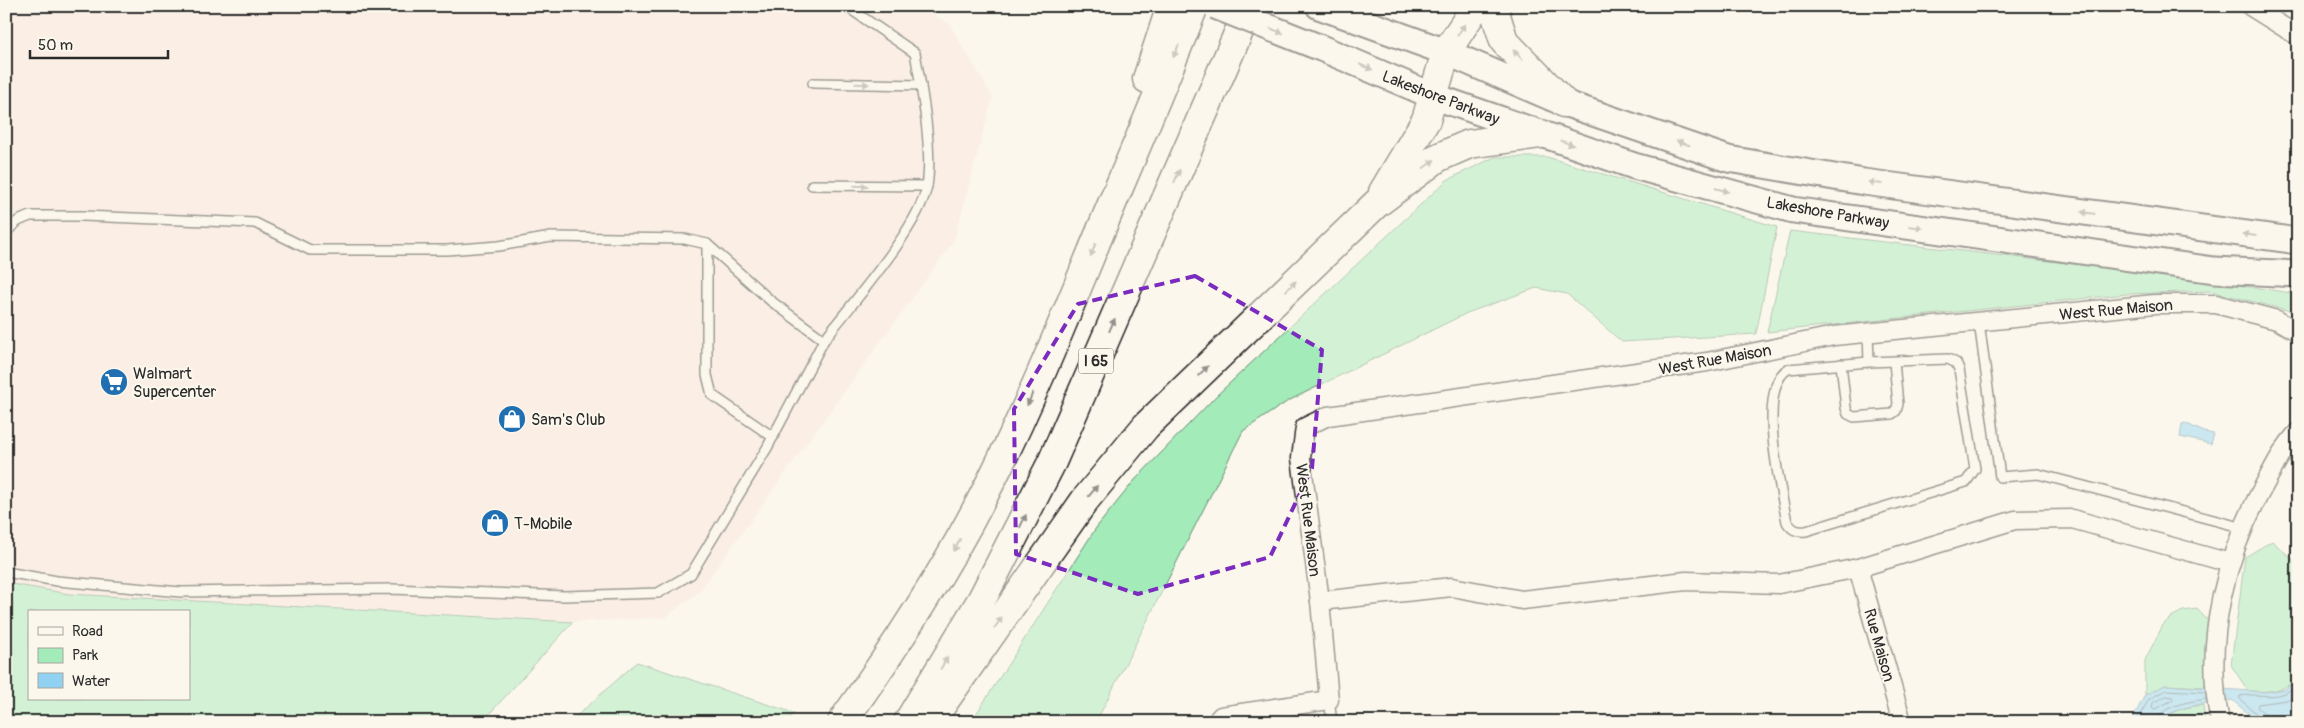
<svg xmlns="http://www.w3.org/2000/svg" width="2304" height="728" font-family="Pangolin,sans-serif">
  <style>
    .built { fill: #fae5dc }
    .green { fill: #a3ebb9; stroke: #678b72; fill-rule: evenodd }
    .water { fill: #91d2f2; stroke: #688fa2 }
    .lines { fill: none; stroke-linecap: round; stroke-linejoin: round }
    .shore { stroke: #546e7b; stroke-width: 1 }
    .lane-casing { stroke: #2b2b2b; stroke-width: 12 }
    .street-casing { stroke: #2b2b2b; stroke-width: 21 }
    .secondary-casing { stroke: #2b2b2b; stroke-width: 29 }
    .highway-casing { stroke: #2b2b2b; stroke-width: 31 }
    .lane { stroke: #fbf7ec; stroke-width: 9 }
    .street { stroke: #fbf7ec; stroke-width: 18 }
    .secondary { stroke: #fbf7ec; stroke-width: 25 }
    .highway { stroke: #fbf7ec; stroke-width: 28 }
    .secondary-bridge-casing { stroke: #2b2b2b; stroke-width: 29; stroke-linecap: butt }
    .secondary-bridge { stroke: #fbf7ec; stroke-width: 25 }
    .oneway { fill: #93918c }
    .marked { fill: none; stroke: #7b2cbf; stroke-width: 4; stroke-dasharray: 10 6; stroke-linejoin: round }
    .labels { text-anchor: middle; stroke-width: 4; stroke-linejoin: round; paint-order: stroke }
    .shield { fill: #fbf7ec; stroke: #696865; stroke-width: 1 }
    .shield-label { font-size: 15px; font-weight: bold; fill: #2b2b2b }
    .street-label { font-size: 16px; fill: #2b2b2b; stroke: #fbf7ec }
    .poi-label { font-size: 16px; fill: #2b2b2b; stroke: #fbf7ec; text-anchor: start }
  </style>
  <rect width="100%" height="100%" fill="#fbf7ec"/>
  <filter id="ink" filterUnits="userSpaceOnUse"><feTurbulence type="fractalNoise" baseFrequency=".02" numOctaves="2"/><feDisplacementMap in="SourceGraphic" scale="10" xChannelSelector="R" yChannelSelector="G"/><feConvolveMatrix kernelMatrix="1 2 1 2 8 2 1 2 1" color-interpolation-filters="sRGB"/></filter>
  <g filter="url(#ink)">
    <!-- built -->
    <polygon class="built" points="6,6 919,6 949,23 993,97 954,241 700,591 665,618 573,622 69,594 6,583"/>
    <!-- green -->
    <g class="green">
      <polygon points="1495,157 1547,157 1777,227 1756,334 1622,342 1567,294 1536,288 1467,313 1288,401 1243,431 1096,722 971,722 1096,528 1134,481 1216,396 1447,180"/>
      <polygon points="1790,231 2177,276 2298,294 2298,313 2211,291 2127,294 1767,332"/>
      <path d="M2272,541L2298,564V679C2280,692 2269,692 2248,691L2231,665L2245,557Z"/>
      <path d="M6,583L69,594L573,622L482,722H6ZM29,612H189V699H29Z"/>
      <polygon points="2197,609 2210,623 2205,687 2165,685 2145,695 2145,660 2163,625 2171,617 2183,611"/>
      <polygon points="637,662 794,713 786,722 570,722"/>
      <path d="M2203,705L2205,722H2160C2169,710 2189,707 2203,705Z"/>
    </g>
    <!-- water -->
    <g class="water">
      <polygon points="2185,423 2204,432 2214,434 2211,444 2180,437 2182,424"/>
      <path d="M2298,679V720L2294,722H2258L2232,700C2212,703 2173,705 2160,722H2131L2145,695L2165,685L2266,692L2285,689Z"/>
    </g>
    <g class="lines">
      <!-- shore -->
      <g class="shore">
        <polygon points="2167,696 2172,697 2173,700 2155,709 2152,708 2153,703"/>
        <polyline points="2136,722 2149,699 2166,690 2206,692"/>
        <path d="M2157,722C2159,705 2193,701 2207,699"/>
        <path d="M2260,722L2259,716L2240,699V696C2264,692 2274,703 2298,685"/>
        <polyline points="2267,722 2265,714 2257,707 2258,704 2287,700 2298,693"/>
      </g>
      <defs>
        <g id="lane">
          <polyline points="813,83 921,85"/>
          <polyline points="812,185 927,186"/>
          <polyline points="6,232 18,221 30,216 83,216 255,223 310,250 447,250 499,246 551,237 685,239 707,244 771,301 824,340 767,448 691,574 658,593 565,596 392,589 181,592 57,581 6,572"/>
          <polyline points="707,244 707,375 712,395 773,437"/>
          <polyline points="1979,322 2000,477 2038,474 2244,528"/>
          <path d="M1868,333L1869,362L1948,359L1956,363L1959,369L1975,469L1966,482L1806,531C1797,532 1792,530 1787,522C1781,490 1756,388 1788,369L1869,362"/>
          <path d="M824,340C852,303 919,228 927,186C933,150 922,90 915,53L846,6"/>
          <polyline points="1841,364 1846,408 1848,414 1854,417 1892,414 1896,411 1898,404 1894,362"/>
          <polyline points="1329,700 1332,722"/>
        </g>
        <g id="street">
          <polyline points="2250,6 2298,36"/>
          <polyline points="1858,568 1902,722"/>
          <polyline points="1320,601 1452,587 1522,600 1686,581 1779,584 1858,568 2015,520 2072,519 2230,563"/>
          <polyline points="1216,722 1221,716 1329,700 1320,601 1301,458 1305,427 1328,416 1707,362 1834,336 2155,304 2216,304 2277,320 2298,332"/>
          <path d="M2220,722C2203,639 2226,552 2267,480C2276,463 2285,446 2298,432"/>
        </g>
        <g id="secondary">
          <polyline points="1319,6 1446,52 1564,103 1728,159 1864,182 2298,241"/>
          <polyline points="1321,48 1433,96 1634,166 1793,210 2214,270 2298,274"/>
        </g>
        <g id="highway">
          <polyline points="1493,6 1504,41 1564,103"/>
          <polyline points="1147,79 1171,6"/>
          <polyline points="1383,192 1426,120 1446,52 1471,14 1472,6"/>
          <path d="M842,722C897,645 948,567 990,483C1034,396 1069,307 1106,218C1136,147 1166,77 1194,6"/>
          <polyline points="908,722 982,599 1052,462 1250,6"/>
          <polyline points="920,722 941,706 1085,500 1146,426 1376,204 1437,158 1469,144 1541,134"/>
        </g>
      </defs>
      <!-- lane casing -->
      <use href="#lane" class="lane-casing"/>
      <!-- street casing -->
      <use href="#street" class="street-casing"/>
      <!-- secondary casing -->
      <use href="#secondary" class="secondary-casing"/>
      <!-- highway casing -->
      <use href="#highway" class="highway-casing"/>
      <!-- lane -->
      <use href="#lane" class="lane"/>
      <!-- street -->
      <use href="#street" class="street"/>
      <!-- secondary -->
      <use href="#secondary" class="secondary"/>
      <!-- highway -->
      <use href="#highway" class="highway"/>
      <defs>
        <polyline id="secondary-bridge" points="1215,6 1321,48"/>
      </defs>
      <!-- secondary-bridge casing -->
      <use href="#secondary-bridge" class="secondary-bridge-casing"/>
      <!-- secondary-bridge -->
      <use href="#secondary-bridge" class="secondary-bridge"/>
    </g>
    <!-- one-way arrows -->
    <defs><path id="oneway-solid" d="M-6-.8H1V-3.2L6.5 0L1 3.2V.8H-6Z" transform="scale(1.25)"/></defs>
    <g class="oneway">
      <use href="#oneway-solid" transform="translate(1461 30) rotate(-57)"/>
      <use href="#oneway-solid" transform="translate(1277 31) rotate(22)"/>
      <use href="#oneway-solid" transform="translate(1176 51) rotate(113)"/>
      <use href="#oneway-solid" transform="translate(1518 55) rotate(-134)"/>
      <use href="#oneway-solid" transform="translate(1366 67) rotate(23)"/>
      <use href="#oneway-solid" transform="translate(862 84) rotate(1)"/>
      <use href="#oneway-solid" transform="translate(1567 143) rotate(19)"/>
      <use href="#oneway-solid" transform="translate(1683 143) rotate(-161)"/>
      <use href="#oneway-solid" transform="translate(1429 164) rotate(-37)"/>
      <use href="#oneway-solid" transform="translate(1177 176) rotate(-66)"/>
      <use href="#oneway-solid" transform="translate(1875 183) rotate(-172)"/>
      <use href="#oneway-solid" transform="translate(861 186) rotate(1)"/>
      <use href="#oneway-solid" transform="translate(1722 190) rotate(15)"/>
      <use href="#oneway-solid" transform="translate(2088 213) rotate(-172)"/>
      <use href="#oneway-solid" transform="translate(1916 227) rotate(8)"/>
      <use href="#oneway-solid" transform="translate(2249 235) rotate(-172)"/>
      <use href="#oneway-solid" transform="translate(1093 250) rotate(112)"/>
      <use href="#oneway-solid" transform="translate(1291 286) rotate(-44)"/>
      <use href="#oneway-solid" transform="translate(1112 325) rotate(-66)"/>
      <use href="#oneway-solid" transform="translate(1203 371) rotate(-44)"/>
      <use href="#oneway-solid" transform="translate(1030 399) rotate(114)"/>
      <use href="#oneway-solid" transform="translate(1093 491) rotate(-51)"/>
      <use href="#oneway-solid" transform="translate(1023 521) rotate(-64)"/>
      <use href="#oneway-solid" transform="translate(957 545) rotate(118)"/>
      <use href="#oneway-solid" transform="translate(998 623) rotate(-55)"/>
      <use href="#oneway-solid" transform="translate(944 663) rotate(-59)"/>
    </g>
  </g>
  <!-- marked area -->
  <path d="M0 0H2304V728H0ZM1195,276L1322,350L1312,468L1270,557L1138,594L1016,554L1014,409L1078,304Z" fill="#fbf7ec" fill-opacity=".55" fill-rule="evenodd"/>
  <path class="marked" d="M1195,276L1322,350L1312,468L1270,557L1138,594L1016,554L1014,409L1078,304Z"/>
  <!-- icons -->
  <defs>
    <symbol id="supermarket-disc" viewBox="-11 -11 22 22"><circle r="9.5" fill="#1f6fb2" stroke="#fbf7ec"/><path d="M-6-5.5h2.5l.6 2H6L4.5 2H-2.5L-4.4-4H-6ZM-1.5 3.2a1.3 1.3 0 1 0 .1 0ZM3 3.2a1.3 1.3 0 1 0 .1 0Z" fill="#fff"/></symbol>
    <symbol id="shop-disc" viewBox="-11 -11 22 22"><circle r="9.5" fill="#1f6fb2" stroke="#fbf7ec"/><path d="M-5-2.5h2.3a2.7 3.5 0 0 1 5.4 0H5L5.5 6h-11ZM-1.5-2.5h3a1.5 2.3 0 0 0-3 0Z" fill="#fff"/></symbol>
  </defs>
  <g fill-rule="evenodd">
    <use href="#supermarket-disc" x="98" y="366" width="32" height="32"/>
    <use href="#shop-disc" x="496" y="403" width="32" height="32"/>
    <use href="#shop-disc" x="479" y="507" width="32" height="32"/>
  </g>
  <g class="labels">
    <!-- shield labels -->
    <rect class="shield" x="1078.5" y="348.5" width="35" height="25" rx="4"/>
    <g class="shield-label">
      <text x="1096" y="366">I 65</text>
    </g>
    <!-- street labels -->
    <g class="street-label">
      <text transform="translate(1441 97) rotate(21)" y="6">Lakeshore Parkway</text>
      <text transform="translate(1828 212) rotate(10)" y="6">Lakeshore Parkway</text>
      <text transform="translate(2116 309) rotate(-5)" y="6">West Rue Maison</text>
      <text transform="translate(1715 359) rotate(-10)" y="6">West Rue Maison</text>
      <text transform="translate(1309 520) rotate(83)" y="6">West Rue Maison</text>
      <text transform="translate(1880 645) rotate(74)" y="6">Rue Maison</text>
    </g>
    <!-- poi labels -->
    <g class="poi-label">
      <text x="133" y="379">Walmart<tspan x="133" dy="18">Supercenter</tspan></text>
      <text x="531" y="425">Sam's Club</text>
      <text x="514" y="529">T-Mobile</text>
    </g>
  </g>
  <!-- margin -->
  <rect width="2304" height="728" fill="none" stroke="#fbf7ec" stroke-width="25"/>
  <rect x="12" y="12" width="2279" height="703" fill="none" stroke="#2b2b2b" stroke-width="2" filter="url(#ink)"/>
  <!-- legend -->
  <rect x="28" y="610" width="162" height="90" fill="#fbf7ec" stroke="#a8a59f"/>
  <rect x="38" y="627" width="25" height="8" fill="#fbf7ec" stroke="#a8a59f"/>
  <text x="72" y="636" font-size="15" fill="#2b2b2b">Road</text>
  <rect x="38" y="648" width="25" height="15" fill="#a3ebb9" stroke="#a8a59f"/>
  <text x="72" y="660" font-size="15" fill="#2b2b2b">Park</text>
  <rect x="38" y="673" width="25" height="15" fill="#91d2f2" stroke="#a8a59f"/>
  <text x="72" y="686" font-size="15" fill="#2b2b2b">Water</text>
  <!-- scale -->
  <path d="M30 50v8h138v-8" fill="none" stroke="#2b2b2b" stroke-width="2.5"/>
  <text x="38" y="50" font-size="15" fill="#2b2b2b" stroke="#fbf7ec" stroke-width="4" paint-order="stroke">50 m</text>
</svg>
